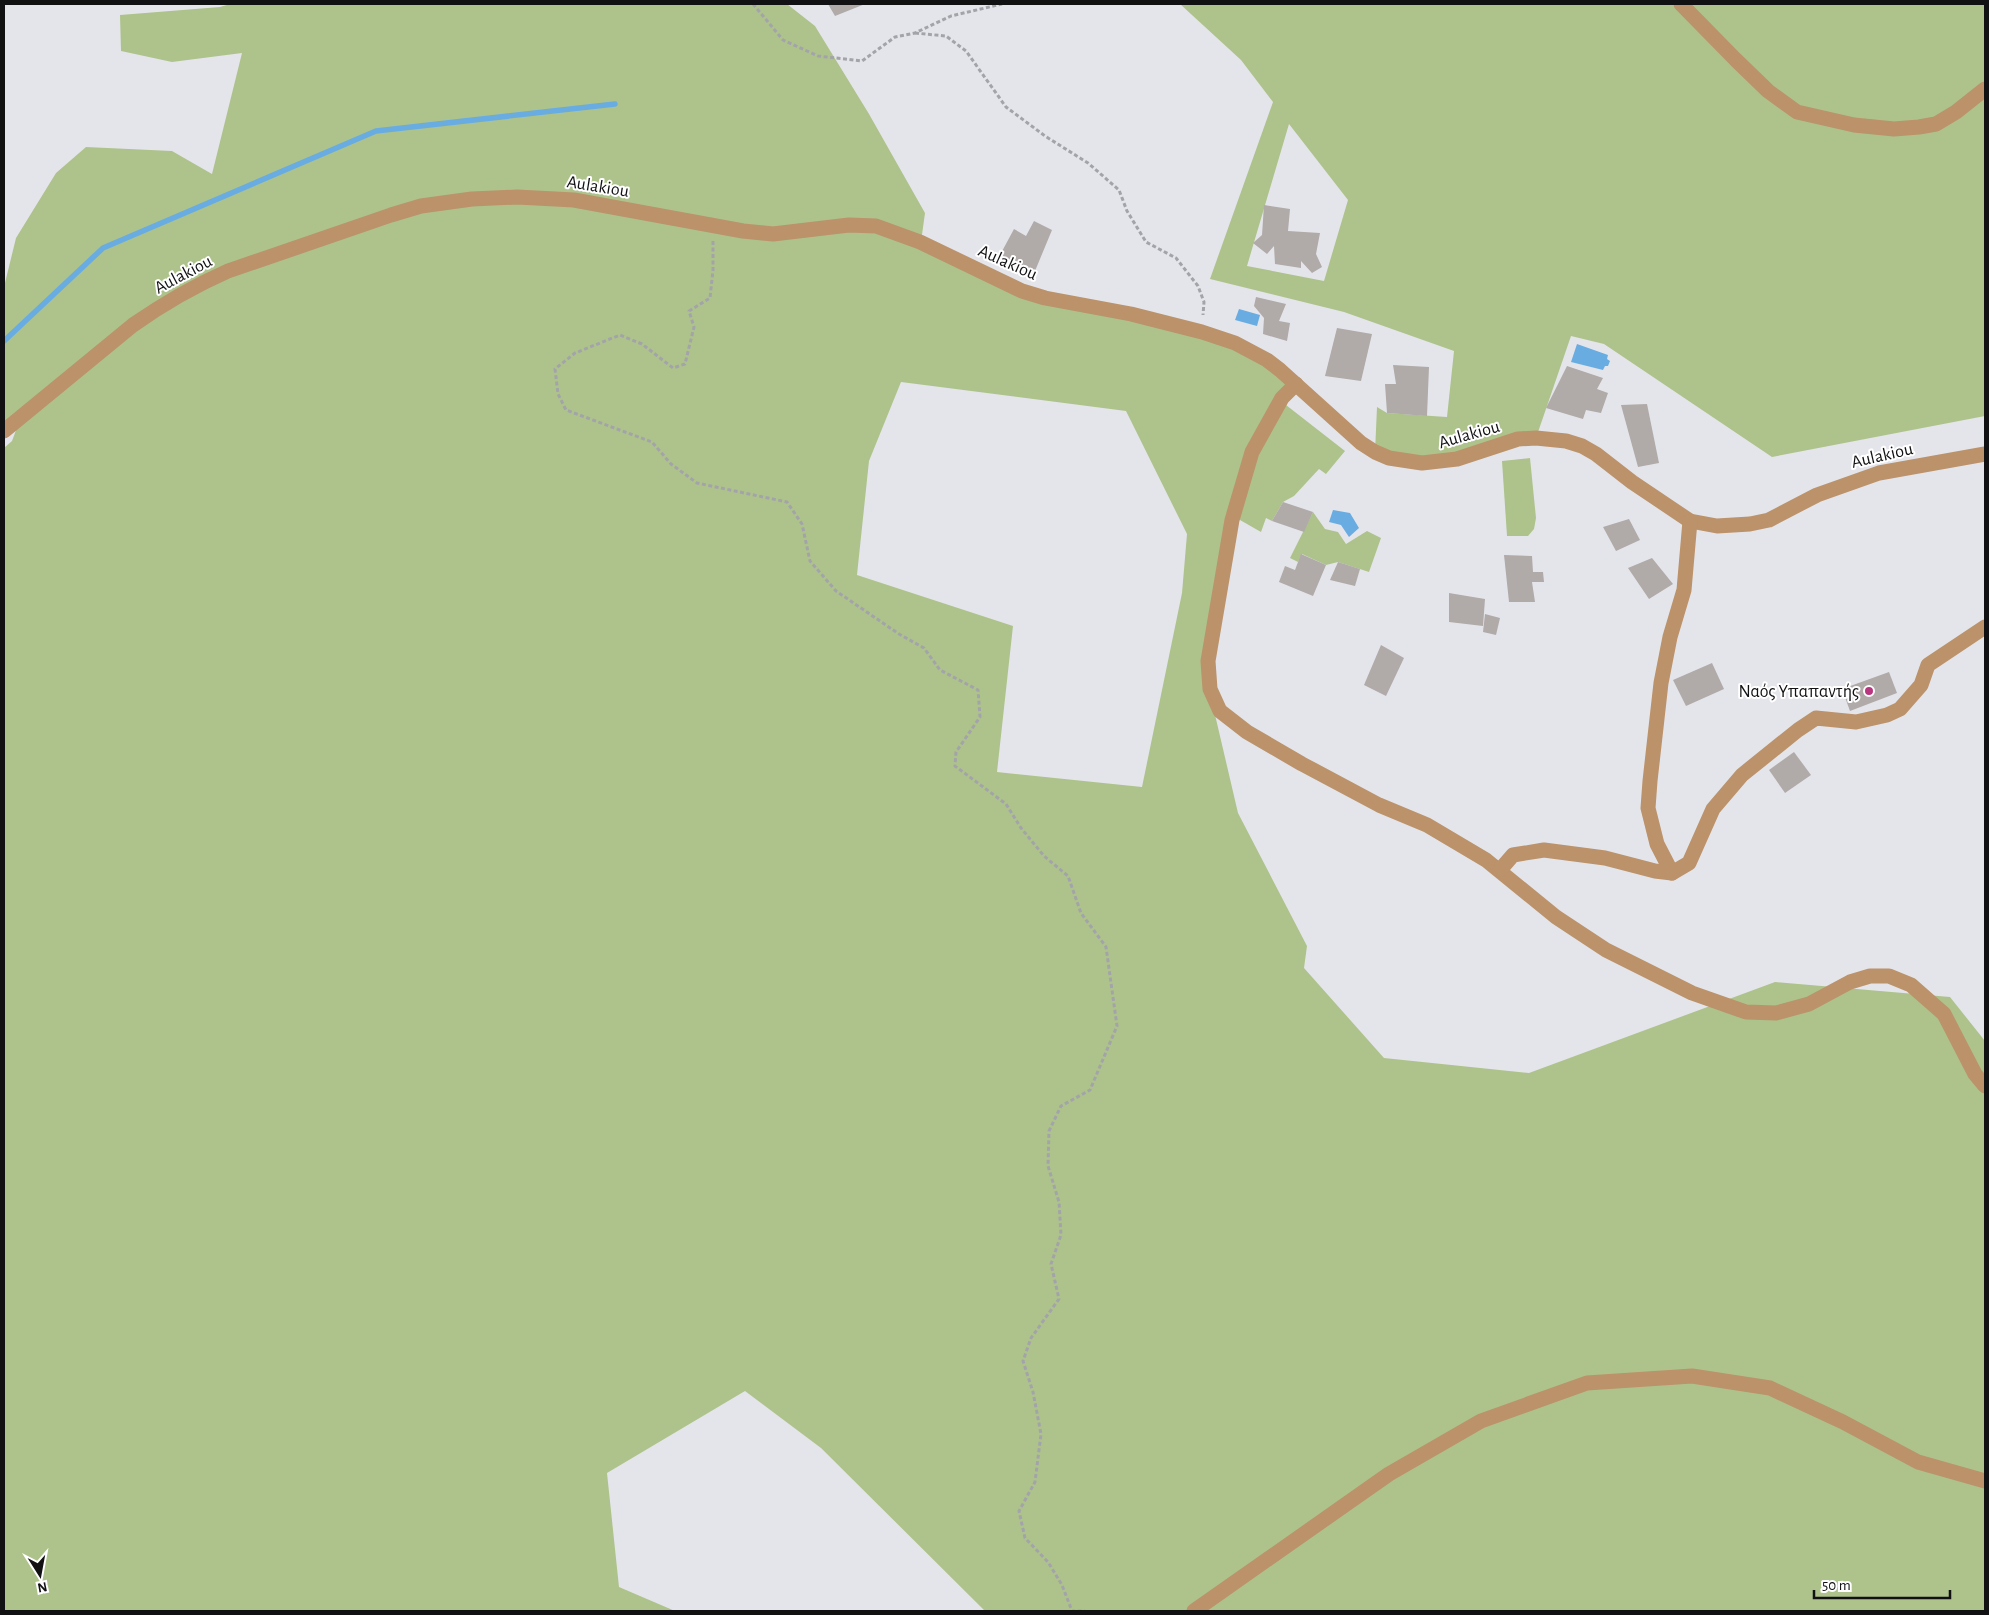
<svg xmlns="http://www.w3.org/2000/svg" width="1989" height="1615" font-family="'Alegreya Sans',sans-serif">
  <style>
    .green { fill: #aec38b; fill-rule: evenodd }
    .water { fill: #69ace2 }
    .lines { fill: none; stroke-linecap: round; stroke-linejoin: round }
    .stream { stroke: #69ace2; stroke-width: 5.5 }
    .building { fill: #b0aaa8 }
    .path { stroke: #a3a4a9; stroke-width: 3; stroke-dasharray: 4 2.5; stroke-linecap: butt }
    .minor { stroke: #bb926a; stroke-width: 15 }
    .poi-dot { fill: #b8367f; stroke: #fff; stroke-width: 2 }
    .labels { text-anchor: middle; stroke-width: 4; stroke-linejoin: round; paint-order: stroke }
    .street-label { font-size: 18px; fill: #111113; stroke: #fff }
    .poi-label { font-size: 18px; fill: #111113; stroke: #fff; text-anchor: end }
  </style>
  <rect width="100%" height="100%" fill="#e4e5eb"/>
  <!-- green -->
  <g class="green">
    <path d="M230,4H787L815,26L869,114L925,213L921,242L1020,293L1234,345L1295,384L1263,432L1286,405L1345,451L1326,474L1319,469L1294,496L1283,502L1272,521L1266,518L1261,532L1233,516L1209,689L1238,813L1307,946L1304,968L1384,1058L1529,1073L1775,982L1950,997L1985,1041V1611H985L821,1448L745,1391L607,1473L619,1587L675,1611H4V448L12,441L25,406L4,423V287L16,238L56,173L86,147L172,151L212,174L242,53L172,62L121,51L120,15L220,7ZM901,382L1126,411L1187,534L1182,593L1142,787L997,772L1013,626L857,575L869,461Z"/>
    <path d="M1180,4H1985V416L1772,457L1604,344L1571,336L1536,438L1457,459L1375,452L1377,407L1387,413L1447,417L1454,351L1344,312L1210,279L1273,102L1241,60ZM1289,124L1348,200L1324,281L1247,266Z"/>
    <polygon points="1530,458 1536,518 1534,529 1528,536 1507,536 1502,461"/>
    <polygon points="1313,512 1325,529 1338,532 1346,544 1367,531 1381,538 1369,572 1338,562 1326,565 1302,554 1298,562 1290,558"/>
  </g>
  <!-- water -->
  <g class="water">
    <polygon points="1239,309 1260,315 1257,326 1235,320"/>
    <polygon points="1577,344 1608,355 1607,359 1610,361 1608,366 1605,366 1603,370 1571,362"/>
    <polygon points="1333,510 1350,513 1359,528 1349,537 1341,525 1329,522"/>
  </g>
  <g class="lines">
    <!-- stream -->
    <polyline class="stream" points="4,341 103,248 376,131 615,104"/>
  </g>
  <!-- building -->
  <g class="building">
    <polygon points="828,4 865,4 835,16"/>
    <polygon points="1264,205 1290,209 1288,231 1320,233 1316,254 1322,267 1312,273 1301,261 1301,268 1275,264 1274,246 1267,254 1253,243 1262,235"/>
    <polygon points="1034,221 1052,230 1035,271 1000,255 1014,229 1026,236"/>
    <polygon points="1256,297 1286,304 1279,321 1290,323 1287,341 1263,334 1264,318 1254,306"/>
    <polygon points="1337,328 1372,334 1361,381 1325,376"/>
    <polygon points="1393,365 1429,367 1427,416 1387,413 1385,384 1396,384"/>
    <polygon points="1567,366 1603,378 1597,389 1608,393 1601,413 1586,410 1583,419 1546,408"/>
    <polygon points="1647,404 1659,463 1638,467 1621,405"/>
    <polygon points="1283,502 1313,512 1304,532 1272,521"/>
    <polygon points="1629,519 1640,540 1616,551 1603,527"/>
    <polygon points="1301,554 1326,565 1313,596 1279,582 1285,566 1295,570"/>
    <polygon points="1504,555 1532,556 1533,572 1543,572 1544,582 1532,582 1535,602 1509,602"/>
    <polygon points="1652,558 1673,584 1649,599 1628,568"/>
    <polygon points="1338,562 1360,569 1355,586 1330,580"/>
    <polygon points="1449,593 1485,599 1483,626 1449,622"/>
    <polygon points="1485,614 1500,618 1496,635 1483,632"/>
    <polygon points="1381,645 1404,658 1386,696 1364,685"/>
    <polygon points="1712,663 1724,689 1686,706 1673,680"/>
    <polygon points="1889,672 1897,693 1850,711 1842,689"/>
    <polygon points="1794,752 1811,775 1785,793 1769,770"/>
  </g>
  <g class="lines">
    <!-- path -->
    <g class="path">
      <polyline points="753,4 783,40 818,56 862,61 895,37 915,33 951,16 1002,4"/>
      <polyline points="915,33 946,36 966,51 1006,107 1045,136 1088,163 1119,190 1127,211 1146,242 1176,258 1198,286 1204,302 1203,315"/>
      <polyline points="713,241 713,270 710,298 689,311 694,327 685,364 673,368 642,344 620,335 575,353 555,369 558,394 566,410 652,442 671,464 697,483 787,502 802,524 810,561 836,591 899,634 924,648 940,670 978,690 980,717 956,752 955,766 1006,804 1021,828 1044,856 1068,876 1081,913 1106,947 1117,1026 1090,1090 1061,1106 1049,1131 1048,1166 1059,1202 1061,1235 1051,1264 1059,1299 1031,1338 1023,1361 1033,1392 1041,1434 1035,1482 1019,1511 1025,1538 1048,1562 1062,1585 1072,1611 1085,1611"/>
    </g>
    <!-- minor -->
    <g class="minor">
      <polyline points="1681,4 1736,60 1768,91 1797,112 1854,125 1894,129 1919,127 1936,124 1956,112 1985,89"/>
      <polyline points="1296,384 1282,398 1252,452 1232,520 1208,661 1210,689 1220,711 1247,732 1302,764 1379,805 1427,825 1486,860 1556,917 1606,950 1692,993 1746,1012 1776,1013 1809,1004 1850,982 1870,976 1889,976 1911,985 1944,1014 1975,1074 1985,1086"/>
      <path d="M4,431L133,325C163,304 194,286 228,271L391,215L421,206L472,199L517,197L574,200L743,231L773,234L849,225L876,226L920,242L1022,291L1045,298L1131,314L1202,332L1235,343L1267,360L1280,370L1361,443L1375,452L1389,458L1422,463L1457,459L1518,439L1536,438L1566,441L1582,446L1596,454L1632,482L1690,521L1717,526L1750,524L1769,520L1817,495L1879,473L1985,454"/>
      <polyline points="1500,870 1513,855 1544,850 1605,858 1655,871 1672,873 1689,863 1713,809 1742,775 1798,730 1816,718 1856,722 1887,715 1900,709 1921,685 1928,665 1985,627"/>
      <polyline points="1672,873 1657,844 1648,808 1650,781 1661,683 1670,637 1684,590 1690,521"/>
      <polyline points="1194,1611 1389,1474 1481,1421 1587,1383 1692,1376 1770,1388 1843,1422 1918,1462 1985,1481"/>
    </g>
  </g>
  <!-- markers -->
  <circle class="poi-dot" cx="1869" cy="691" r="5"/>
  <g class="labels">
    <!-- street labels -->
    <g class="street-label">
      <text transform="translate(598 186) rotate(9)" y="6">Aulakiou</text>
      <text transform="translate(1008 262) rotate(24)" y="6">Aulakiou</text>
      <text transform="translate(183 274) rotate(-28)" y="6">Aulakiou</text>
      <text transform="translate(1469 434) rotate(-16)" y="6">Aulakiou</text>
      <text transform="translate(1882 455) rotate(-13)" y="6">Aulakiou</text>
    </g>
    <!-- poi labels -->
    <g class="poi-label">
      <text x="1859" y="697">Ναός Υπαπαντής</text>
    </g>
  </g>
  <!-- border -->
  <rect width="1989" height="1615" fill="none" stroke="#111113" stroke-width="10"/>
  <!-- north arrow -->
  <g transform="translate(40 1575) rotate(169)" stroke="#ffffff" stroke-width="4" paint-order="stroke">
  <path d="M0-4L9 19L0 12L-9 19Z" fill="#111113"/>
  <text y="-8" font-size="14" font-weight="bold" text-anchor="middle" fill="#111113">N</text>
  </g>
  <!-- scale -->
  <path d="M1814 1590v8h136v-8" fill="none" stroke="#111113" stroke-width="2.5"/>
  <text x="1822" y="1590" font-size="15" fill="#111113" stroke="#ffffff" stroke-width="4" paint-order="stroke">50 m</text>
</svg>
